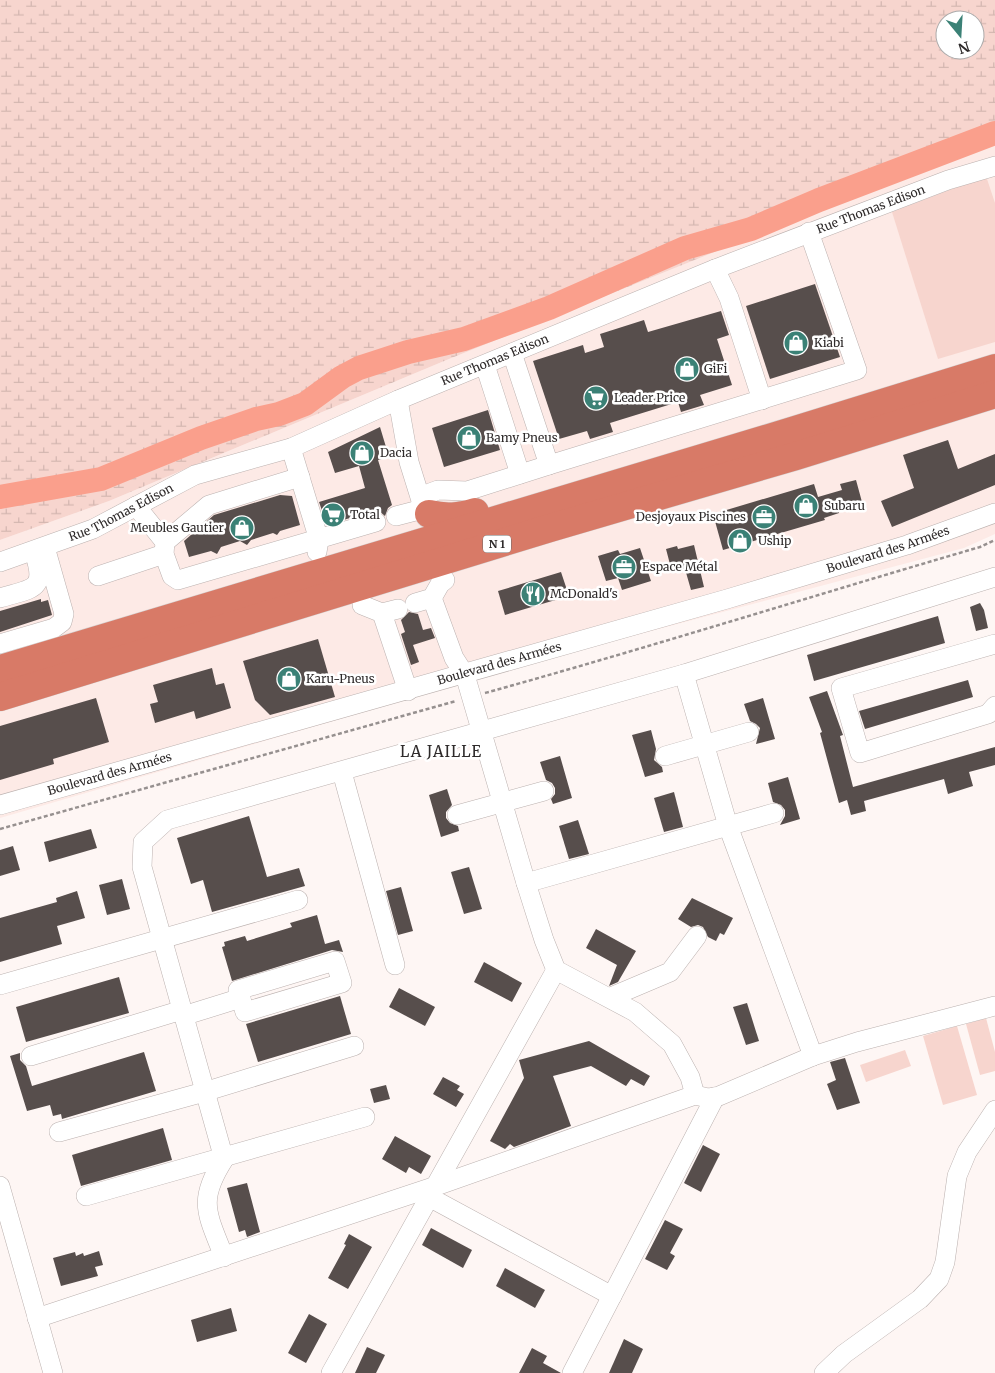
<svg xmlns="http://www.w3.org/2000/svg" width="995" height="1373" font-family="Merriweather,serif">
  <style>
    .built { fill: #fdeae6 }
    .green { fill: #f7d5ce }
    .wetland { fill: url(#wetland-marsh); fill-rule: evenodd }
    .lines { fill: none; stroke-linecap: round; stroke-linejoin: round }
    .river { stroke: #fa9f8c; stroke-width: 24 }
    .building { fill: #574e4c }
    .minor-casing { stroke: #bbb1af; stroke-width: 20 }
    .highway-casing { stroke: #d5d4d4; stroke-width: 29 }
    .path { stroke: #96908f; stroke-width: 2.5; stroke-dasharray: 4 2.5; stroke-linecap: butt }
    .minor { stroke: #fff; stroke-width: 19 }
    .highway { stroke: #d87a67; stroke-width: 28 }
    .labels { text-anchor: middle; stroke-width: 5; stroke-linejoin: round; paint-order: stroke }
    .shield { fill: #fff; stroke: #6d6a6a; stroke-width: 1 }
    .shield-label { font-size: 11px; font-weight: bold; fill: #2e2a2a }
    .street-label { font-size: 12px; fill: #2e2a2a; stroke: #fff }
    .poi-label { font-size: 12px; fill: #2e2a2a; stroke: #fff; text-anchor: start }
    .quarter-label { font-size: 15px; letter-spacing: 1px; fill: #2e2a2a; stroke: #fff }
  </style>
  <defs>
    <pattern id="wetland-marsh" width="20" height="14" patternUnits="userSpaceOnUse" patternTransform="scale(1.25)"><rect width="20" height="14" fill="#f7d5ce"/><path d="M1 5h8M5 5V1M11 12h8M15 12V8" fill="none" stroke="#d4b7b1"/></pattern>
  </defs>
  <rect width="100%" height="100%" fill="#fef6f4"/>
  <!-- built -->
  <polygon class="built" points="995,139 995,534 964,548 553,657 0,818 0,540 109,501 449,359"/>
  <!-- green -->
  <g class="green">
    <polygon points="986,176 995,203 995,342 938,359 892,212"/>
    <polygon points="986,1018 995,1052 995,1071 980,1075 966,1024"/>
    <polygon points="957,1026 977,1095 943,1105 923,1036"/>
    <polygon points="905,1050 911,1066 866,1082 860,1065"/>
  </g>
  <!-- wetland -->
  <path class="wetland" d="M0,0H995V139L449,359L109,501L0,540ZM945,20H975V50H945Z"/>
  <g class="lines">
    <!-- river -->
    <polyline class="river" points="0,497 101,479 201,438 256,419 279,414 305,404 342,377 359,368 408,352 464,339 549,308 685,248 751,229 819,200 995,133"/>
  </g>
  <!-- building -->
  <g class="building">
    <polygon points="815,284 840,357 770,379 746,306"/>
    <polygon points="721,311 729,335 717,339 732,385 700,395 704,405 681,412 678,402 610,423 613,432 590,439 587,431 559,439 533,361 583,345 585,353 604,347 600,334 644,320 648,332"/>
    <polygon points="488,410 500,450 444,467 432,428"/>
    <polygon points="380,427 389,457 378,460 392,505 388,508 385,516 379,511 373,511 327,525 319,502 365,488 359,466 335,473 328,452"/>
    <polygon points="948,440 958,469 995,454 995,485 892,527 881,501 914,488 903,455"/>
    <polygon points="856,480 862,502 838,510 839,513 824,518 825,520 723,550 713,514 814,484 818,497 842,490 840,484"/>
    <polygon points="280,495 292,496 300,525 280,531 277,535 273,533 251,540 247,545 240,541 221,547 217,554 211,551 189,557 184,541 214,515"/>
    <polygon points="694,545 704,587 691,590 685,569 672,572 666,549 677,546 678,549"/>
    <polygon points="640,548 651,581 622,590 618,578 606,581 598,556 618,550 620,554"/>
    <polygon points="561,572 569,596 505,615 498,591"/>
    <polygon points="41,599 41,602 48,600 52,615 0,632 0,611"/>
    <polygon points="980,603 984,610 988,628 976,631 970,607"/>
    <polygon points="409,612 418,614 423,630 431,628 435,638 413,645 419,662 411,665 401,634 405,632 401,620"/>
    <polygon points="938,616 945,643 814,681 807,655"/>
    <polygon points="318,639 335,697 270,715 255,700 243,661"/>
    <polygon points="212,668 216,685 224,683 231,708 196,719 194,711 155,723 150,704 158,702 153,685"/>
    <polygon points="968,680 973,697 865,729 859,711"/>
    <polygon points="827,691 843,735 840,736 853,787 995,747 995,765 969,772 973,786 948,794 944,779 864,801 866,811 851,815 847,800 839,803 820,733 822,732 809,697"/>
    <polygon points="96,698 109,742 53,759 54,764 0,780 0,726"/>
    <polygon points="763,698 775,739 756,744 760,728 756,724 750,721 744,704"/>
    <polygon points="651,730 656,749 654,760 662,767 663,772 645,777 632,735"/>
    <polygon points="560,756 572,798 553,804 551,799 555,794 555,788 552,783 546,780 540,762"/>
    <polygon points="788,777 800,819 780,825 785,816 785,810 781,805 773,802 768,783"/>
    <polygon points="447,789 452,805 446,812 446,818 450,823 458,826 459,831 441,837 429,795"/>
    <polygon points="674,792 683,827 664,832 654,798"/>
    <polygon points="249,816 267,877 299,868 305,886 212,912 203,880 191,884 177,838"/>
    <polygon points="578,820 589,854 569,859 559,826"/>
    <polygon points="91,829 97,848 49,862 44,842"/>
    <polygon points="13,846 20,870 0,876 0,850"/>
    <polygon points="469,867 482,909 464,914 451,872"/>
    <polygon points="122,879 130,909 107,915 99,885"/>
    <polygon points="401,887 413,931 398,935 386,891"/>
    <polygon points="77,891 85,918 57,926 62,944 0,962 0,918 57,902 56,898"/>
    <polygon points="692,898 733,918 724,935 720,933 716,941 708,937 703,927 698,925 691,927 678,919"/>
    <polygon points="317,915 325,944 339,940 343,952 332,950 232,981 222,947 225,946 224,942 245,936 247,941 292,927 290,923"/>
    <polygon points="596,929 636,951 618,982 609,986 617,965 586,948"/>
    <polygon points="484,962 522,983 512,1002 474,982"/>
    <polygon points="119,977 129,1013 26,1042 16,1007"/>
    <polygon points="399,988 435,1007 425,1026 389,1007"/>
    <polygon points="340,996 351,1034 258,1062 246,1024"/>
    <polygon points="747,1003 759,1041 746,1045 733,1007"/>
    <polygon points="589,1041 650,1076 644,1086 631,1079 626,1086 591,1066 553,1076 571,1126 514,1147 510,1144 505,1149 490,1141 524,1078 519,1060"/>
    <polygon points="144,1052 156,1091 62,1119 61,1114 53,1116 50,1105 27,1111 10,1056 20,1053 20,1060 26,1066 32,1086"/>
    <polygon points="845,1058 860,1103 837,1110 827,1084 836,1080 830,1062"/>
    <polygon points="443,1077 460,1086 457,1090 464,1094 456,1107 433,1094"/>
    <polygon points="386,1085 390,1099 374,1103 370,1089"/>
    <polygon points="163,1128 172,1160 81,1186 72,1155"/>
    <polygon points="395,1136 431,1156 421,1174 409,1167 406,1173 382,1159"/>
    <polygon points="703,1145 720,1154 701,1192 684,1183"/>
    <polygon points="247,1183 260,1232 247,1237 245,1230 239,1232 227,1188"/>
    <polygon points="665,1220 683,1229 670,1253 675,1256 667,1270 645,1259"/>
    <polygon points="431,1228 472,1250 463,1268 422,1245"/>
    <polygon points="349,1234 372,1247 348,1289 328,1278 346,1245 344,1244"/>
    <polygon points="99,1251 103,1265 95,1267 98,1276 61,1286 53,1258 75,1252 76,1256 83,1253 84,1256"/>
    <polygon points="505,1268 545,1290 535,1308 496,1286"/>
    <polygon points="231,1308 237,1331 197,1342 191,1320"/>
    <polygon points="309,1314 327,1324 306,1363 288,1353"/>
    <polygon points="624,1339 643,1349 632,1373 609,1373"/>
    <polygon points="367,1347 385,1355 376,1373 355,1373"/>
    <polygon points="532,1348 547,1356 543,1363 561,1373 519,1373"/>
  </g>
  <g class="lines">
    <defs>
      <g id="minor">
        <polyline points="715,269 729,298 762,400"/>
        <polyline points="512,353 549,465 857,370 809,232"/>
        <polyline points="485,365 520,474"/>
        <polyline points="398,400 409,462 424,510"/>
        <polyline points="291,448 319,540 317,552"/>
        <polyline points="421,502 430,493 438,490 467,491 549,465"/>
        <polyline points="136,506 165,542 164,554 172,576 178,580 376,522"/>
        <polyline points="396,516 423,509"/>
        <polyline points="165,542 209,505 300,477"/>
        <path id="s1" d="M0,562L93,529L195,475L291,448L398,400L715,269L948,180L995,166"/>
        <polyline points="98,576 164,554"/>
        <path d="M0,598C33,588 47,591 34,552"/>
        <polyline points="432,598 454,658 465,675 526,883 544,940 556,970 635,1012 672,1044 690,1077 695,1095"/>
        <polyline points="415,603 432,598 440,584 445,580"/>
        <polyline points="362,605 382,613 398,609"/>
        <polyline points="382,613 408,691"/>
        <polyline points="0,644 54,628 62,622 64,614 45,547"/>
        <polyline points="995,644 841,688 860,753 988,714 995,706"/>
        <polyline points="684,674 728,826 813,1056"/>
        <polyline points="665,756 749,732"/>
        <polyline points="342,772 395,965"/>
        <path id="s2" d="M0,805L727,599L907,545L995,513"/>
        <polyline points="457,815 544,791"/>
        <polyline points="526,883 774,813"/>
        <polygon points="335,961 342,983 245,1012 238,990"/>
        <polyline points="0,985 298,900"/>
        <polyline points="611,997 670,972 697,936"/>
        <polyline points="183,1016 241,998"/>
        <polyline points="31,1056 182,1010"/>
        <polyline points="59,1132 204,1092 354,1046"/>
        <polyline points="0,1186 53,1373"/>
        <polyline points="86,1196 365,1117"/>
        <polyline points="429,1197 612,1296"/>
        <path d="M224,1257C207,1213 197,1201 224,1159L142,867L143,842L167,820L684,674L995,577"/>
        <polyline points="37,1318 436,1186 695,1095 708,1098 719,1096 813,1056 857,1042 995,1006"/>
        <polyline points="331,1373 556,970"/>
        <polyline points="572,1373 715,1097"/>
        <polyline points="824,1373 844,1354 920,1299 939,1279 945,1262 957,1176 967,1152 995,1110"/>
      </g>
      <g id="highway">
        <path d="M429,514C446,518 459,517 475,512"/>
        <polyline points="0,669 792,431 995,368"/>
        <polyline points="0,697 550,528 796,456 995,394"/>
      </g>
    </defs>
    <!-- minor casing -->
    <use href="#minor" class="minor-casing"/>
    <!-- highway casing -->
    <use href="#highway" class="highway-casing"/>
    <!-- path -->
    <g class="path">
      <path d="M485,693C651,647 815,595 980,547L995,540"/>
      <polyline points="0,829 456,701"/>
    </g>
    <!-- minor -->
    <use href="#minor" class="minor"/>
    <!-- highway -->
    <use href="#highway" class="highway"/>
  </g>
  <!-- icons -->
  <defs>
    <symbol id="shop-disc" viewBox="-11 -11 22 22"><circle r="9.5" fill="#3b8176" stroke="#fff"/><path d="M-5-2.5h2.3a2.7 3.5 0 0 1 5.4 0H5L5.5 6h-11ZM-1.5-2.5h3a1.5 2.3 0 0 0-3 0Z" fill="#fff"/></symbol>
    <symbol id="supermarket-disc" viewBox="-11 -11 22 22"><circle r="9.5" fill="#3b8176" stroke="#fff"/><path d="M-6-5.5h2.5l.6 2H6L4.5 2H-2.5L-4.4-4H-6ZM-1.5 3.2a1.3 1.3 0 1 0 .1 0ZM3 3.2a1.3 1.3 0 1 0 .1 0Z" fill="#fff"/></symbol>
    <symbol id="office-disc" viewBox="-11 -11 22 22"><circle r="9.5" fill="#3b8176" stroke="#fff"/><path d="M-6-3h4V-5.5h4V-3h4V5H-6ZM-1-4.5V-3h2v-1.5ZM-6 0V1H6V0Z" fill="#fff"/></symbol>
    <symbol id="restaurant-disc" viewBox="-11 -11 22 22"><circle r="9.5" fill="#3b8176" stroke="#fff"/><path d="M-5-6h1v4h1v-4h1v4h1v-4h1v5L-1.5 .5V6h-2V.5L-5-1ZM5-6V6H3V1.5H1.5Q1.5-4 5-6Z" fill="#fff"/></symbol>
  </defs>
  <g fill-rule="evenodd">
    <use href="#shop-disc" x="782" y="329" width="28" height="28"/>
    <use href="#shop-disc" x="673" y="355" width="28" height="28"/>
    <use href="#supermarket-disc" x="582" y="384" width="28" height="28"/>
    <use href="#shop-disc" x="455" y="424" width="28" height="28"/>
    <use href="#shop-disc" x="348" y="439" width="28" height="28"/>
    <use href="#shop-disc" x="792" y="492" width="28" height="28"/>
    <use href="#supermarket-disc" x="319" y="501" width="28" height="28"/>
    <use href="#office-disc" x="750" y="503" width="28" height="28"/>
    <use href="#shop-disc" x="228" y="514" width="28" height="28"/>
    <use href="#shop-disc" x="726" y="527" width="28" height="28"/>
    <use href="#office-disc" x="610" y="553" width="28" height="28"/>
    <use href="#restaurant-disc" x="519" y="580" width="28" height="28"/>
    <use href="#shop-disc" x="275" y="665" width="28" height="28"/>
  </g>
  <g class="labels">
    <!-- shield labels -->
    <rect class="shield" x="483" y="535.5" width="28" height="17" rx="4"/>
    <g class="shield-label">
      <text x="497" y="548">N 1</text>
    </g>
    <!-- street labels -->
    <g class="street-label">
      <text dy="4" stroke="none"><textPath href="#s1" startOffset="941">Rue Thomas Edison</textPath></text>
      <text dy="4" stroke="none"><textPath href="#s1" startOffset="536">Rue Thomas Edison</textPath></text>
      <text dy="4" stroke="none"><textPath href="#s1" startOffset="131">Rue Thomas Edison</textPath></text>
      <text dy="4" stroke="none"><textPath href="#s2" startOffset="924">Boulevard des Armées</textPath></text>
      <text dy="4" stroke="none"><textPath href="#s2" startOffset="519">Boulevard des Armées</textPath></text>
      <text dy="4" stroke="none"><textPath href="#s2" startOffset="114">Boulevard des Armées</textPath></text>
    </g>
    <!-- poi labels -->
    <g class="poi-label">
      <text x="814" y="347">Kiabi</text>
      <text x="704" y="373">GiFi</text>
      <text x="614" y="402">Leader Price</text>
      <text x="486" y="442">Bamy Pneus</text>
      <text x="380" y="457">Dacia</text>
      <text x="824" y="510">Subaru</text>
      <text x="350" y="519">Total</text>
      <text x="746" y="521" text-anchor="end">Desjoyaux Piscines</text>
      <text x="224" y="532" text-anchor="end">Meubles Gautier</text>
      <text x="758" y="545">Uship</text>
      <text x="642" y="571">Espace Métal</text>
      <text x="550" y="598">McDonald's</text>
      <text x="306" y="683">Karu-Pneus</text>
    </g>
    <!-- quarter labels -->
    <g class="quarter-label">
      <text x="441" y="757">LA JAILLE</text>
    </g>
  </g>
  <!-- north arrow -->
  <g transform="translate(960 35) rotate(162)"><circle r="24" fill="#ffffff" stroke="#abaaaa"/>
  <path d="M0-4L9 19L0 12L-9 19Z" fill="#3b8176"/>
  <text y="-8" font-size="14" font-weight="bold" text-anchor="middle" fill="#2e2a2a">N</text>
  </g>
</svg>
